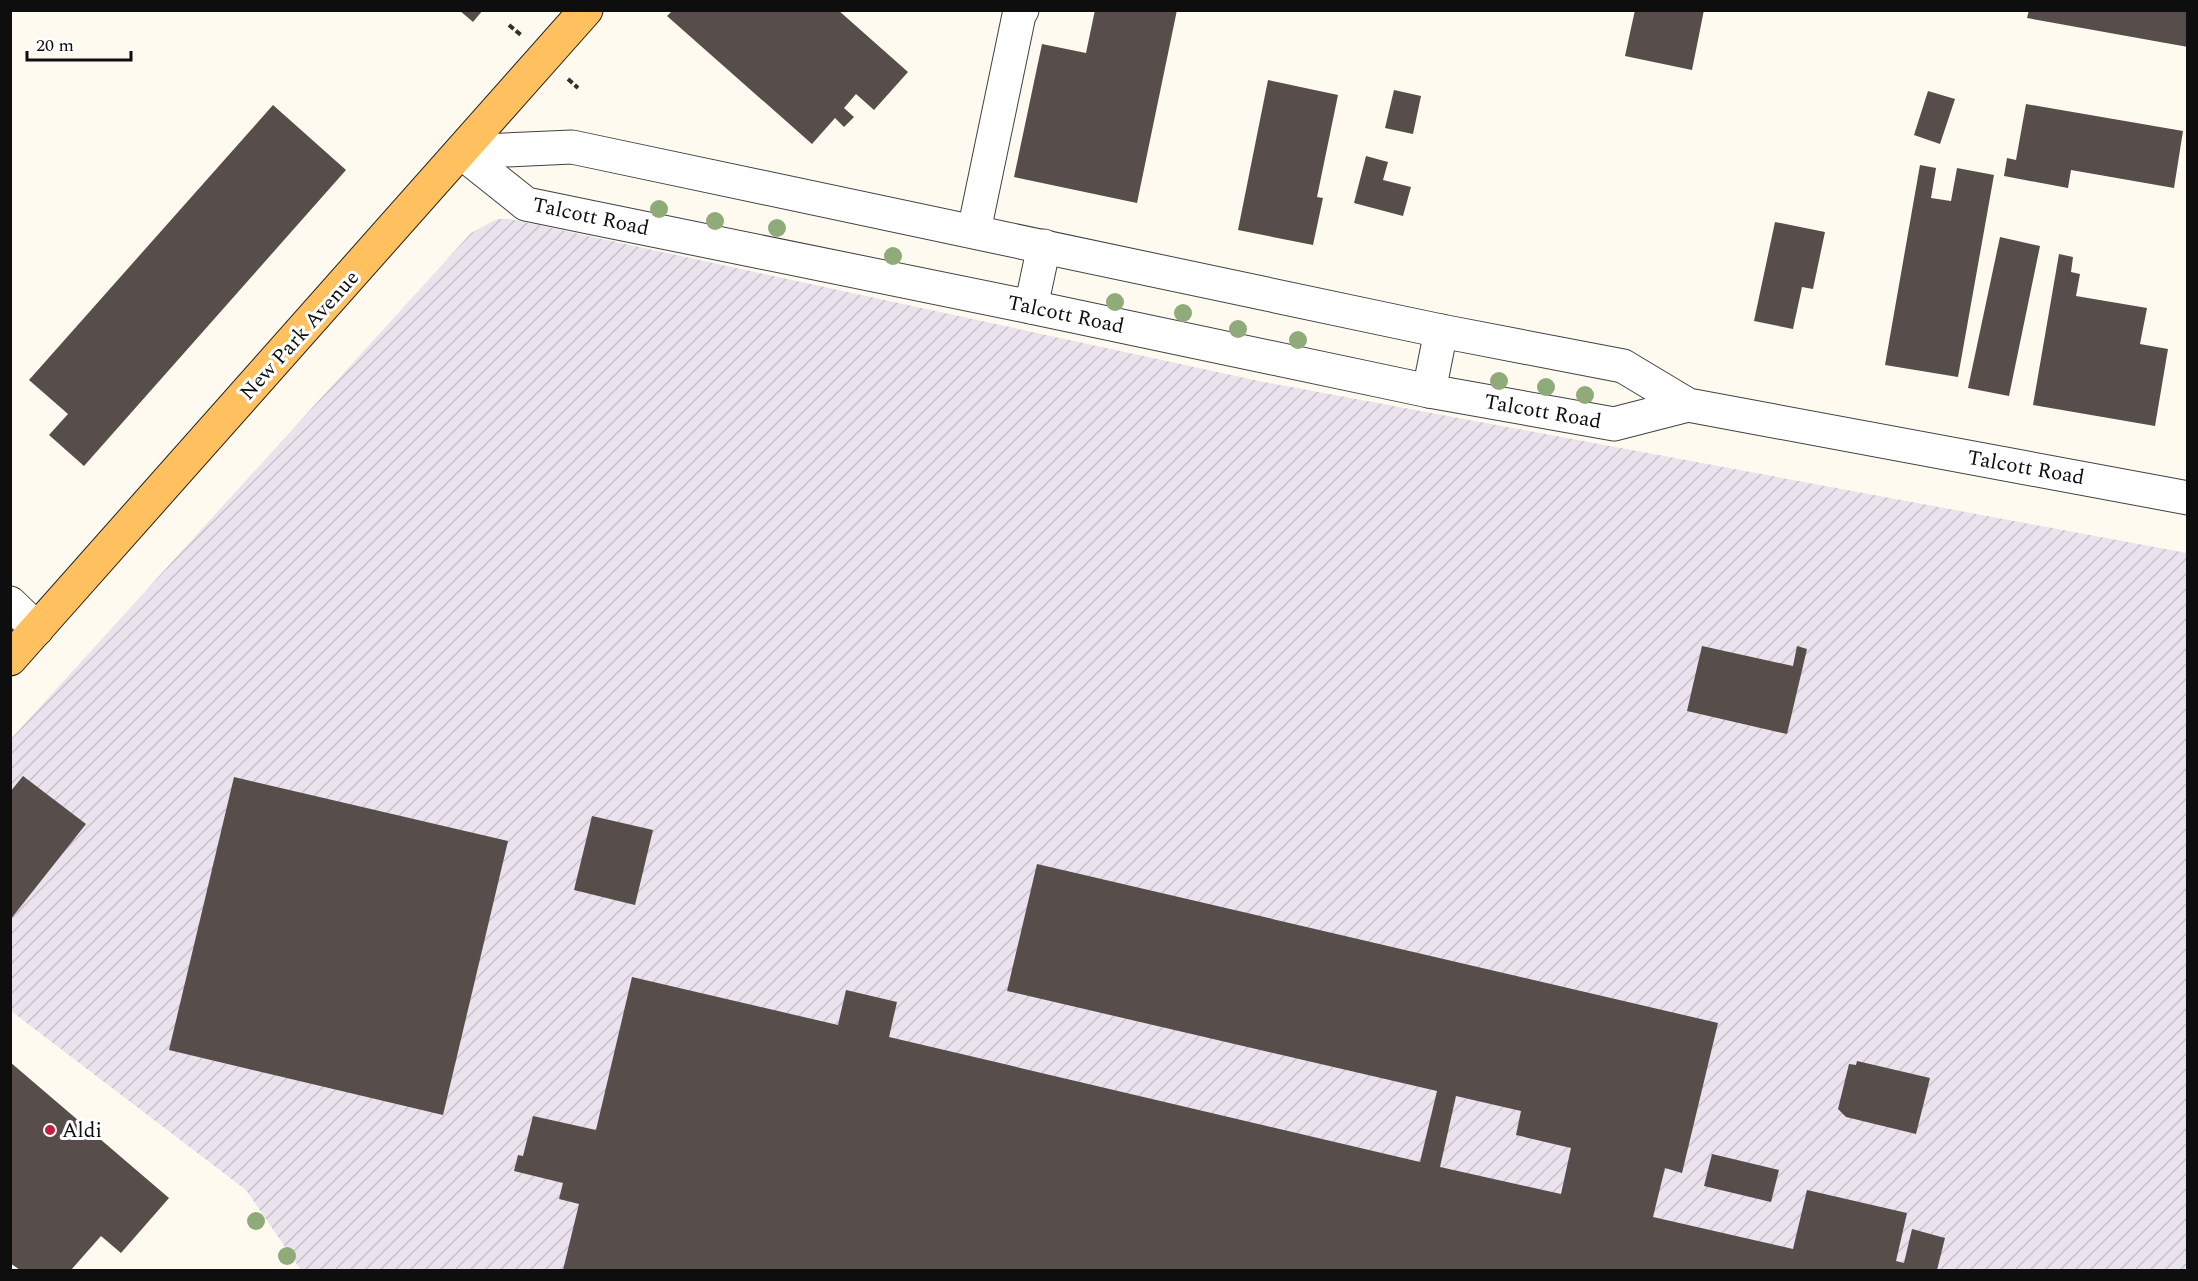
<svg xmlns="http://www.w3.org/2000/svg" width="2198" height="1281" font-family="Spectral,serif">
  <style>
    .industrial { fill: url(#industrial-furrows) }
    .building { fill: #574d4a; fill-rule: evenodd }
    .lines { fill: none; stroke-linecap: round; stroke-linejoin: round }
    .minor-casing { stroke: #414141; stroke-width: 35 }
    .major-casing { stroke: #1f1f1f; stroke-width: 35 }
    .path { stroke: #303030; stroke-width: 4; stroke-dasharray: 6 3; stroke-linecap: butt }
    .minor { stroke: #fff; stroke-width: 33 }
    .major { stroke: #ffc15f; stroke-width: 33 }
    .tree { fill: #90ab7a }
    .poi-dot { fill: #c61e3f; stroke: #fff; stroke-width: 2 }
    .labels { text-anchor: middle; stroke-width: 6; stroke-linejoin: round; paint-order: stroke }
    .street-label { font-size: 21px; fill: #0e0e0e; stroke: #fff }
    .poi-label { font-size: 21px; fill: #0e0e0e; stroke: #fff; text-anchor: start }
  </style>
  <defs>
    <pattern id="industrial-furrows" width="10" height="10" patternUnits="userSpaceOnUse" patternTransform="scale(1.5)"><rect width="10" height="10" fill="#eae2ed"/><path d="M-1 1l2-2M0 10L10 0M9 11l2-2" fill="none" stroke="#c8c1ca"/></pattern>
  </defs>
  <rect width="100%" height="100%" fill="#fffaef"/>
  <!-- industrial -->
  <polygon class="industrial" points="497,219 510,219 1259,381 2187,553 2187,1270 301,1270 246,1190 11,1011 10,740 471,233"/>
  <!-- building -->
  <g class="building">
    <polygon points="459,10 483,10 473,22"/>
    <polygon points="673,10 838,10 908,72 874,110 856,94 844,108 854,117 844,127 835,118 812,144 667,16"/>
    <polygon points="1095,10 1177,10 1137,203 1014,177 1042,44 1086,53"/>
    <polygon points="1635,10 1704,10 1692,70 1625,56"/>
    <polygon points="2029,10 2188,10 2188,47 2027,18"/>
    <polygon points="1268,80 1338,95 1317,197 1323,198 1313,245 1238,230"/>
    <polygon points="1394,90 1421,96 1413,134 1385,128"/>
    <polygon points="1928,91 1955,99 1940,144 1914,135"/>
    <polygon points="2026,104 2183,131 2174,188 2071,170 2068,188 2004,176 2007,158 2016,160"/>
    <polygon points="273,105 346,170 84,466 49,435 68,414 29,380"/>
    <polygon points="1366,156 1388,162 1383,180 1411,187 1403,216 1354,203"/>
    <polygon points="1920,165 1936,168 1931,198 1951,201 1957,168 1994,175 1958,377 1885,365"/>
    <polygon points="1775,222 1825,232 1813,289 1802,287 1793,329 1754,321"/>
    <polygon points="2000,237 2040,246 2009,396 1968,388"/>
    <polygon points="2059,254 2073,257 2071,272 2080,274 2076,296 2147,308 2140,344 2168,349 2155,426 2033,405"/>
    <polygon points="1702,646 1793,666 1797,646 1807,649 1787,734 1687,711"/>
    <polygon points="23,776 86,824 10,920 10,792"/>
    <polygon points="234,777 508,841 443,1115 169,1050"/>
    <polygon points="592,816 653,830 635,905 574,890"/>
    <path d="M1037,864L1718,1023L1682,1173L1665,1168L1653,1217L1793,1249L1807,1190L1907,1213L1896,1261L1904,1263L1912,1229L1945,1238L1937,1270H563L579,1204L559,1199L563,1183L514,1171L518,1155L523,1156L533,1116L596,1130L632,977L838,1025L846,990L897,1002L889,1037L1420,1162L1437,1091L1007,991ZM1456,1096L1521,1111L1516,1135L1571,1148L1561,1194L1440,1167Z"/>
    <polygon points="1857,1061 1930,1078 1916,1134 1846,1117 1838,1109 1849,1064 1856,1065"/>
    <polygon points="10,1062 169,1198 121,1253 101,1236 71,1270 20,1270 10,1263"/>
    <polygon points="1712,1154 1779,1170 1771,1202 1704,1186"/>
  </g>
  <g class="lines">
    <defs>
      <g id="minor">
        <polyline points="461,152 572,147 1441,331 1623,366 1688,405 2188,498"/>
        <polyline points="461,152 526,204 589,217 1031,307 1429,391 1614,424 1688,405"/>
        <polyline points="974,231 1019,15 1022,10"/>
        <polyline points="1031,307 1044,246"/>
        <polyline points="1429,391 1441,331"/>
        <polyline points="10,603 37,629"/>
      </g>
      <polyline id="major" points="10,659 586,10"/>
    </defs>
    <!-- minor casing -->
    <use href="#minor" class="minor-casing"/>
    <!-- major casing -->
    <use href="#major" class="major-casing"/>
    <!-- path -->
    <g class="path">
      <polyline points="509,25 521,35"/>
      <polyline points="568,79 578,88"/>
    </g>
    <!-- minor -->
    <use href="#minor" class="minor"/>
    <!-- major -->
    <use href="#major" class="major"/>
  </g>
  <!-- trees -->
  <g class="tree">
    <circle cx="659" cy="209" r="9"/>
    <circle cx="715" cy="221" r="9"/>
    <circle cx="777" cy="228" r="9"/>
    <circle cx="893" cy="256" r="9"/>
    <circle cx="1115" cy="302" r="9"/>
    <circle cx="1183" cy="313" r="9"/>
    <circle cx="1238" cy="329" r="9"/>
    <circle cx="1298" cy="340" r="9"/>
    <circle cx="1499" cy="381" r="9"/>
    <circle cx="1546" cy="387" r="9"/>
    <circle cx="1585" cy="395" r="9"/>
    <circle cx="256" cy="1221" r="9"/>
    <circle cx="287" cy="1256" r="9"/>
  </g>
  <!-- markers -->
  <circle class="poi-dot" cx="50" cy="1130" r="6"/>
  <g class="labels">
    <!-- street labels -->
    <g class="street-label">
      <text transform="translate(591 216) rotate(12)" y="7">Talcott Road</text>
      <text transform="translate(1066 314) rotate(12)" y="7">Talcott Road</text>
      <text transform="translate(299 335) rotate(-48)" y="7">New Park Avenue</text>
      <text transform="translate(1543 411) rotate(10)" y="7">Talcott Road</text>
      <text transform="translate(2026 467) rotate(10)" y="7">Talcott Road</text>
    </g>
    <!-- poi labels -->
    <g class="poi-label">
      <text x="62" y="1137">Aldi</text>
    </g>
  </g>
  <!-- border -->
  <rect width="2198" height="1281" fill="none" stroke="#0e0e0e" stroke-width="24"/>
  <!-- scale -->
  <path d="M27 51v9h104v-9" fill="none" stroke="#0e0e0e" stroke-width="3"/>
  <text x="36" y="51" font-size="18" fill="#0e0e0e" stroke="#ffffff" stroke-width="4.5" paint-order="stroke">20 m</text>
</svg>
